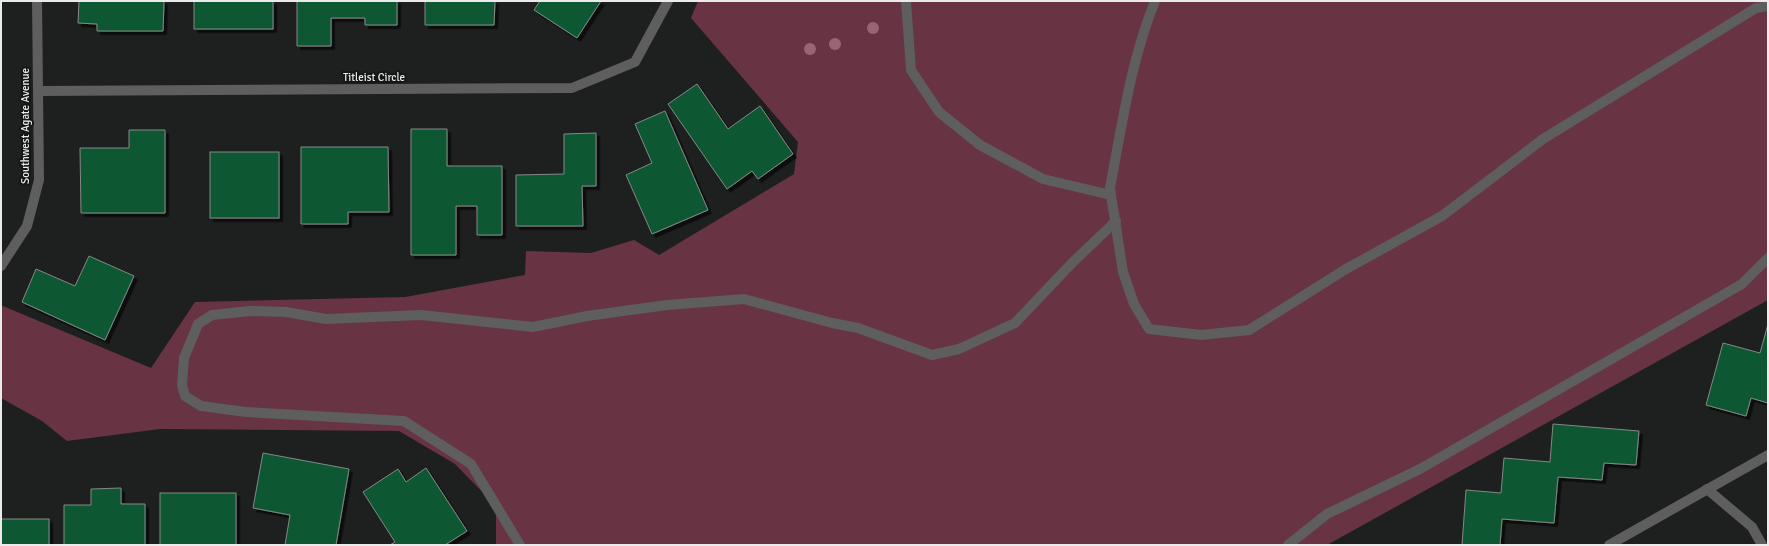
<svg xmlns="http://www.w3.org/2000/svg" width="1769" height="546" font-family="Signika,sans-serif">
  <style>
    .green { fill: #683342 }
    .building { fill: #0b5933; stroke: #858886; filter: url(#shadow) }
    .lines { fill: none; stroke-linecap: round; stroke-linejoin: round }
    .lane { stroke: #5d5e5d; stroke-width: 10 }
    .street { stroke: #5d5e5d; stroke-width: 10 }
    .tree { fill: #9a6573 }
    .labels { text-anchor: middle; stroke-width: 4; stroke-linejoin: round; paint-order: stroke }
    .street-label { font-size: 11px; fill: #eaebea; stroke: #151716 }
  </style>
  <defs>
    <filter id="shadow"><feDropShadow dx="3.5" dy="3.5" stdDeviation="0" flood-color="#0009"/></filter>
  </defs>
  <rect width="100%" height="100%" fill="#1e201f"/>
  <!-- green -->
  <polygon class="green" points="698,1 1768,1 1768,300 1327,545 496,545 496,506 455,464 399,431 160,429 67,441 42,421 1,398 1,307 3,306 151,368 195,302 405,297 525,275 526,251 591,253 634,240 659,255 794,174 798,142 691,18"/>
  <!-- building -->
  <g class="building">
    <polygon points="79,1 164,1 163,31 97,31 97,24 78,23"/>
    <rect x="194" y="1" width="79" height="28"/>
    <polygon points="297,1 397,1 397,25 365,25 365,18 331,18 331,46 297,46"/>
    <polygon points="425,1 495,1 494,25 425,25"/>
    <polygon points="540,1 601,1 577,38 534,10"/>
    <polygon points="697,84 728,129 760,106 793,154 758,179 752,171 727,189 668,104"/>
    <polygon points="665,111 708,210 652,234 626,175 652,163 635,124"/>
    <polygon points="411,129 447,129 447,166 502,166 502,235 477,235 477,206 456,206 456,255 411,255"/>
    <polygon points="129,130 165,130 165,213 81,213 80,148 129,148"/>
    <polygon points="596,133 596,186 582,186 583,226 516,226 516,175 564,174 564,134"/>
    <polygon points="301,147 388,147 389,212 348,212 348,224 301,224"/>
    <rect x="210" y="152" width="69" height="66"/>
    <polygon points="89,256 134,276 105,340 22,302 36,269 75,286"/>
    <polygon points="1768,324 1768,403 1751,398 1746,416 1706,405 1723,343 1760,353"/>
    <polygon points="1553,424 1639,431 1636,465 1604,463 1602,480 1558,477 1554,523 1502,519 1500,545 1462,545 1466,490 1501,493 1504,458 1550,462"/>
    <polygon points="263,453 349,469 336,545 285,545 290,515 253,508"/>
    <polygon points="426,468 467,531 445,545 390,545 395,542 363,492 398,469 406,482"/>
    <polygon points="121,488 121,504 145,504 145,545 64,545 64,505 91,505 91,489"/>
    <rect x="160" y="493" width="76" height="52"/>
    <rect x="1" y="519" width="48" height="26"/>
  </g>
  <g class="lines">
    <!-- lane -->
    <g class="lane">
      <polyline points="906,1 911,70 939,112 980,145 1043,179 1111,195"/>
      <path d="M1155,1C1131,60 1122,125 1110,188L1111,195L1123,272L1134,304L1149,329L1201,335L1249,330L1346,269L1442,216L1543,139L1756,8L1768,6"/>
      <polyline points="520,545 471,464 404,421 246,412 201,406 185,396 182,385 184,358 198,324 212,315 250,311 286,312 326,319 421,315 533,327 587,316 667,305 744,299 832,323 858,328 932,355 959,349 1015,323 1073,262 1116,221"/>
      <polyline points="1288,545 1327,514 1420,469 1742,284 1768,258"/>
    </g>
    <!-- street -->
    <g class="street">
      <polyline points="38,91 572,88 635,62 668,1"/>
      <polyline points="1,266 27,226 39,180 37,1"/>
      <polyline points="1707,489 1752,527 1762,545"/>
      <polyline points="1609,545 1768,455"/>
    </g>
  </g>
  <!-- trees -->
  <g class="tree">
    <circle cx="873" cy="28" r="6"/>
    <circle cx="835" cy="44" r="6"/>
    <circle cx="810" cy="49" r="6"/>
  </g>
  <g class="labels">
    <!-- street labels -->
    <g class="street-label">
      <text x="374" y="81">Titleist Circle</text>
      <text transform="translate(25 126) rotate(-90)" y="4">Southwest Agate Avenue</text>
    </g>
  </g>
  <!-- border -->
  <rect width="1769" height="546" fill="none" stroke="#eaebea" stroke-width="4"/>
</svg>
